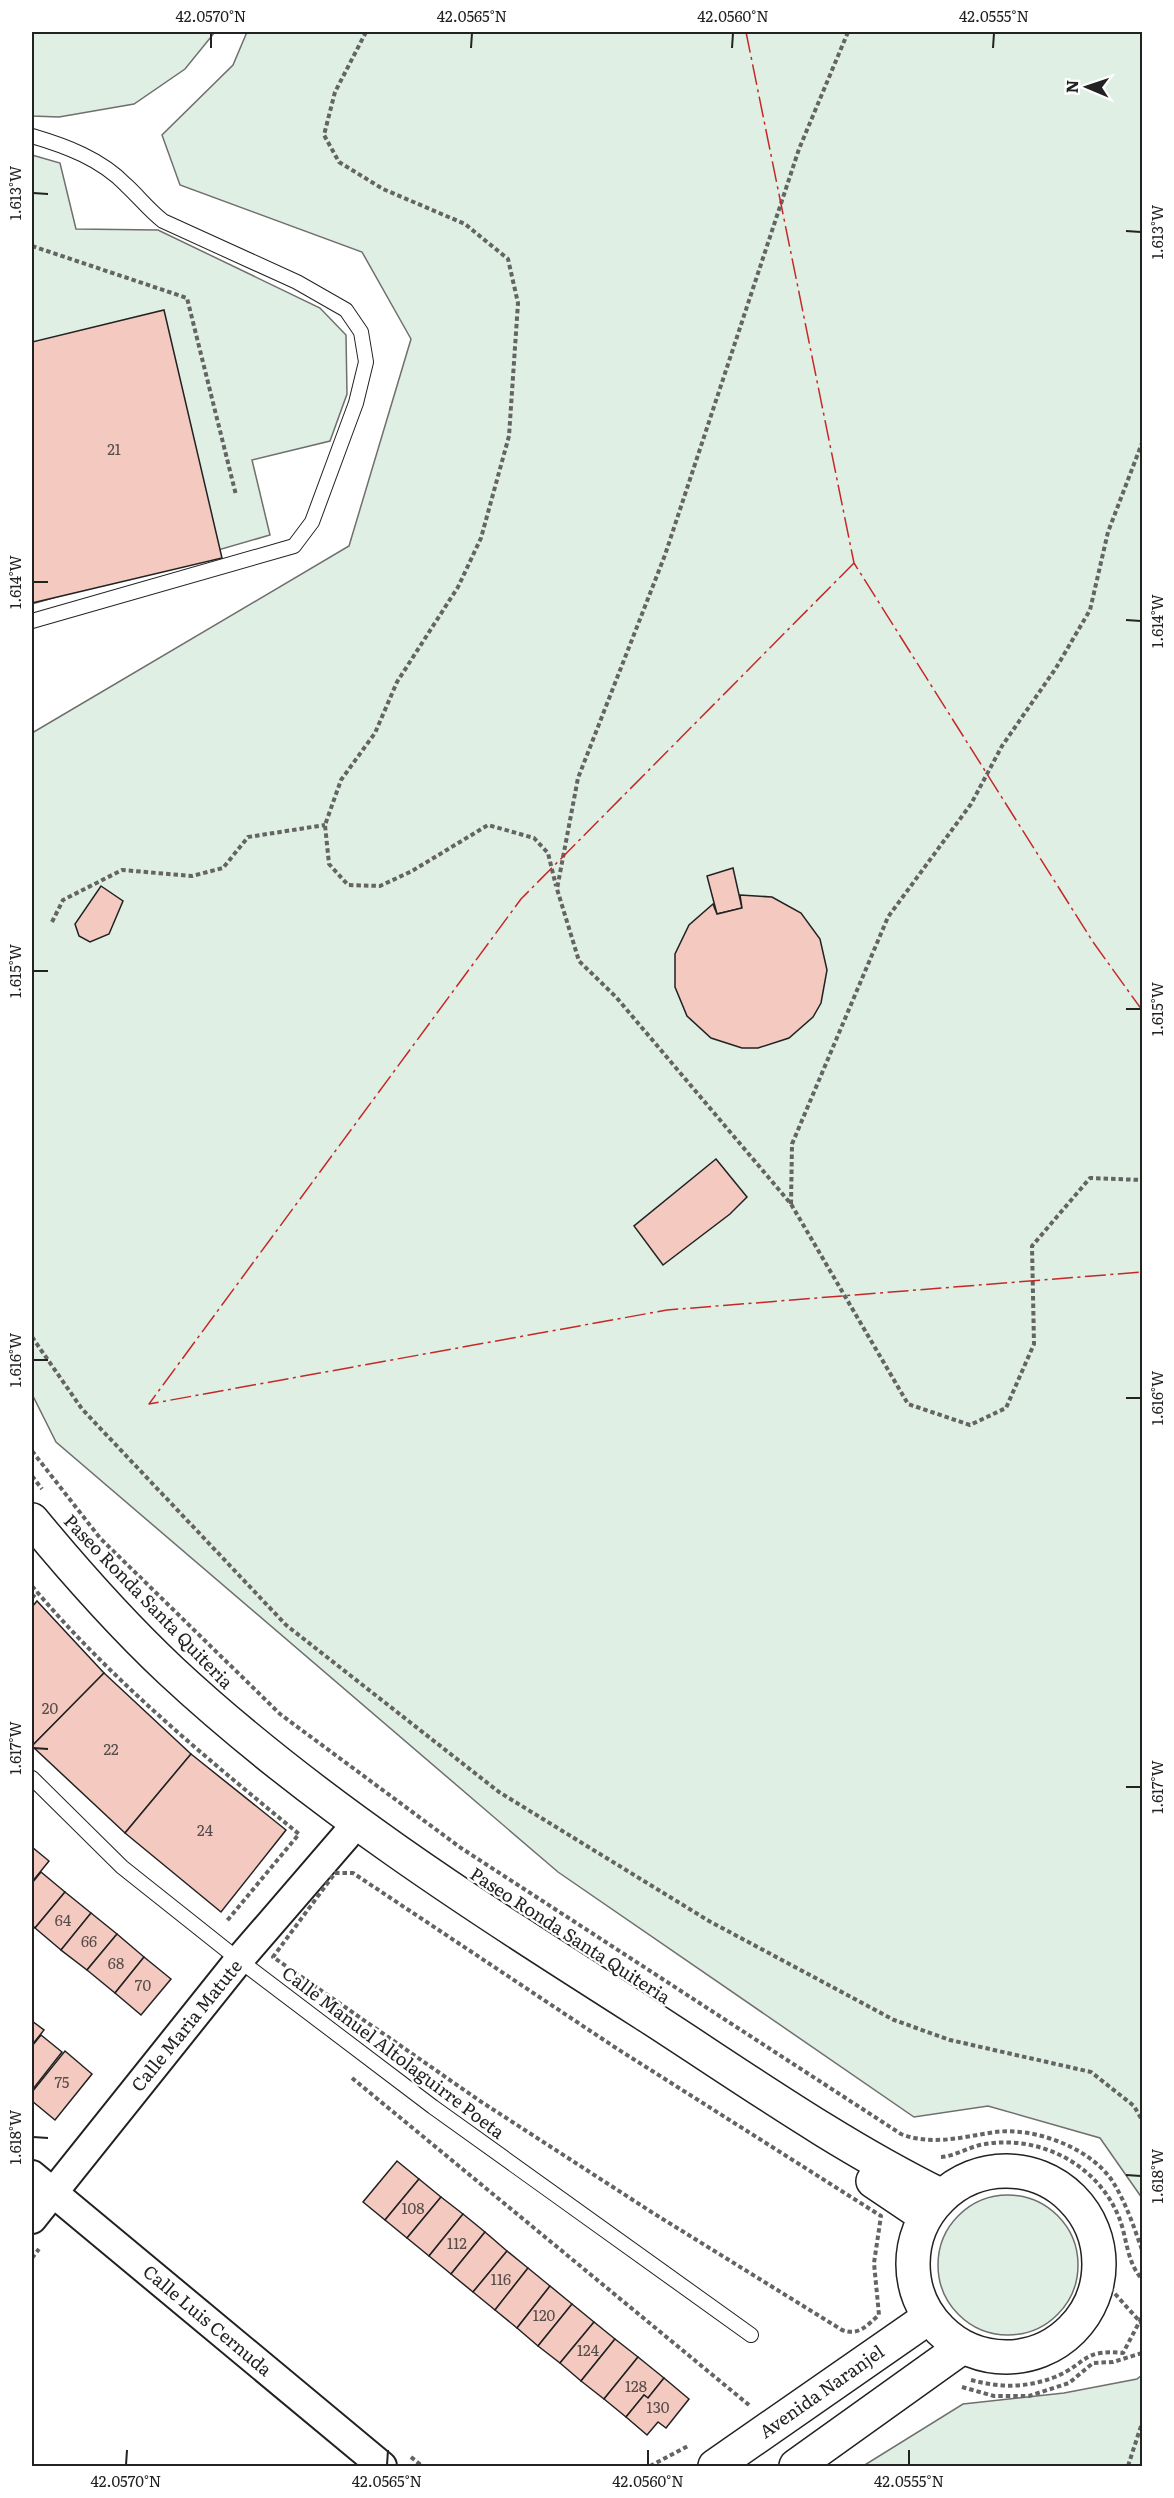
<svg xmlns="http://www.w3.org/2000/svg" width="1174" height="2498" font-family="Literata,serif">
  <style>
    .green { fill: #e0efe3; stroke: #6f6f6f; stroke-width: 1.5 }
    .building { fill: #f3c9c0; stroke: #222; stroke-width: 1.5 }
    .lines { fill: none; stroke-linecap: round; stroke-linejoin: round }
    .lane-casing { stroke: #222; stroke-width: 16 }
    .street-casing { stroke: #222; stroke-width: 32 }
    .secondary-casing { stroke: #222; stroke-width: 36 }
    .path { stroke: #646464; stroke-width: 4; stroke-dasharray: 4.5 3; stroke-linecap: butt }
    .lane { stroke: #fff; stroke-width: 14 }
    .street { stroke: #fff; stroke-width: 28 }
    .secondary { stroke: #fff; stroke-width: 33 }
    .power { stroke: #c62828; stroke-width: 1.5; stroke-dasharray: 21 4.5 3 4.5; stroke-linecap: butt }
    .ticks { fill: none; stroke: #222; stroke-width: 2 }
    .labels { text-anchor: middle; stroke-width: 4.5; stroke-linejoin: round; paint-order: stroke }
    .number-label { font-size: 15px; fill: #564c4a }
    .street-label { font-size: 18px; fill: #222; stroke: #fff }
    .neatline { fill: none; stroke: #222; stroke-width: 2 }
    .ticks-label { font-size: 15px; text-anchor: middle; fill: #222 }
  </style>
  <rect width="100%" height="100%" fill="#fff"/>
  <!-- green -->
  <g class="green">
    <polygon points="32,32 215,32 185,69 134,104 59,117 32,116"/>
    <polygon points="247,32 1142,32 1142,2198 1100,2138 988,2106 914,2117 558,1872 56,1442 32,1394 32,733 349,546 411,339 362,252 180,185 162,135 233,65"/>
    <polygon points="32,155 60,163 76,229 158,230 320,308 346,335 347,394 330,441 252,460 270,535 32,604"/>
    <circle cx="1008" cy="2265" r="70"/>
    <polygon points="1142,2375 1142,2466 863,2466 963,2404 1064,2393 1137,2379"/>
  </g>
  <!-- building -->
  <g class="building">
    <polygon points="164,310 222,558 32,603 32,342"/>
    <polygon points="733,868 742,908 717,914 707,876"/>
    <polygon points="101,886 123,901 109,934 90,942 79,936 75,924"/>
    <polygon points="740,895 772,897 801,913 820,939 827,970 821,1003 813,1017 789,1038 758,1048 742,1048 711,1038 687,1016 675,987 675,954 689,925 713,904 717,914 742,908"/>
    <polygon points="716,1159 747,1197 730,1214 663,1265 634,1226"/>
    <polygon points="37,1601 104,1673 32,1746 32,1607"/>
    <polygon points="104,1673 191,1754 125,1833 32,1746"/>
    <polygon points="191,1754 286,1830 221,1912 125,1833"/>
    <polygon points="32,1847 49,1861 32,1882"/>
    <polygon points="41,1872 65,1892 35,1928 32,1925 32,1883"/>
    <polygon points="65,1892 91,1913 61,1950 35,1928"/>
    <polygon points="91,1913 117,1934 87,1970 61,1950"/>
    <polygon points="117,1934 144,1957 115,1993 87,1970"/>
    <polygon points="144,1957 171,1979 141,2015 115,1993"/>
    <polygon points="32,2021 44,2030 32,2045"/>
    <polygon points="41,2035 62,2052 33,2089 32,2046"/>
    <polygon points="65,2051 92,2074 55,2120 32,2101 32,2092"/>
    <polygon points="397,2161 419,2179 385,2220 363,2202"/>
    <polygon points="419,2179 441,2197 407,2238 385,2220"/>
    <polygon points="441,2197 463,2214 429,2256 407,2238"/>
    <polygon points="463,2214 485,2232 451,2274 429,2256"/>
    <polygon points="485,2232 507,2251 473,2292 451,2274"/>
    <polygon points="507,2251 528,2268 495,2310 473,2292"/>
    <polygon points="528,2268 550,2286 517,2328 495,2310"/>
    <polygon points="550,2286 572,2304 538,2346 517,2328"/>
    <polygon points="572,2304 594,2322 560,2363 538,2346"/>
    <polygon points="594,2322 615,2339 581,2381 560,2363"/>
    <polygon points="615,2339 638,2357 604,2399 581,2381"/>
    <polygon points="638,2357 664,2378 648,2398 644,2395 626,2417 604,2399"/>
    <polygon points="664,2378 689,2399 666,2428 658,2422 647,2435 626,2417 644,2395 648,2398"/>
  </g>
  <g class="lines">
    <defs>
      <g id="lane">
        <path d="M32,136C66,146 101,159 126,185C139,197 149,210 163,221L297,282L346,310L361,332L366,362L356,403L312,522L294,546L32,621"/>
        <polyline points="32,1778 122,1867 239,1960 433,2107 751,2335"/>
      </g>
      <g id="street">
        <polyline points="32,2175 382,2466"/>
        <polyline points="32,2219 239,1960 346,1836"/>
      </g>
      <g id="secondary">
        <path d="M32,1520C75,1572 121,1624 171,1671C315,1805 483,1911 648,2016C744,2078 837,2144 940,2195"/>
        <circle cx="1006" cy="2264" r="93"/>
        <polyline points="873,2181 925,2216"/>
        <polyline points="715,2466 928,2318"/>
        <polyline points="796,2466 961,2348"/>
      </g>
    </defs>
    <!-- lane casing -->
    <use href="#lane" class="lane-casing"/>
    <!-- street casing -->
    <use href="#street" class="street-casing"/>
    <!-- secondary casing -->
    <use href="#secondary" class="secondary-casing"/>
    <!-- path -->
    <g class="path">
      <polyline points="366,32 335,92 324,135 339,162 383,189 465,224 508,259 518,303 509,436 481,538 458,587 397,682 375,733 341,780 325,825 329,864 348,885 380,886 412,871 488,825 534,838 548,853 556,886"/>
      <polyline points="848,32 799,149 665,555 578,778 557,889 579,961 616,997 791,1204 908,1404 970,1425 1006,1408 1034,1344 1032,1246 1090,1178 1142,1180"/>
      <polyline points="32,246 187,298 236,495"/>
      <polyline points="52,922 63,900 122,870 192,876 223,868 248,837 325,825"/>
      <polyline points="791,1204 792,1144 888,917 971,804 1002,746 1056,668 1090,610 1108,532 1142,443"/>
      <polyline points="32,1337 82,1409 286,1625 499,1792 709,1921 894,2020 950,2040 1091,2072 1134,2106 1142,2120"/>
      <path d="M32,1451L100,1538L280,1714L461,1848L901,2134C932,2146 963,2137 995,2132C1035,2127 1091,2148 1113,2182C1126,2203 1134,2227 1142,2250"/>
      <polyline points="32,1476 42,1489"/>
      <path d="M32,1586C110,1679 205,1757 299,1834L226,1922"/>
      <polyline points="32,1598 37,1592"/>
      <path d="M335,1873H353L616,2048L881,2216L874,2263L879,2315C866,2326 859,2336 842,2330L653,2213L480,2101L273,1957Z"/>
      <polyline points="352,2078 749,2405"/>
      <path d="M941,2157C956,2156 970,2146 985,2144C1040,2135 1096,2164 1118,2215C1127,2235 1126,2262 1142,2279"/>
      <polyline points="32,2258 39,2249"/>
      <polyline points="1100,2277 1142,2324"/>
      <path d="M971,2380C1001,2388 1026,2388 1055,2377C1088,2363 1082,2349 1123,2353L1142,2317"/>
      <polyline points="962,2387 994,2396 1029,2396 1069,2383 1093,2363 1113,2362 1142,2353"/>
      <polyline points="411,2457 422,2466"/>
      <polyline points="650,2466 688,2446"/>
      <polyline points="1128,2466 1142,2423"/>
    </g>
    <!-- lane -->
    <use href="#lane" class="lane"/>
    <!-- street -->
    <use href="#street" class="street"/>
    <!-- secondary -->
    <use href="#secondary" class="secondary"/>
    <!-- power -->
    <g class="power">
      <polyline points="746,32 854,563 1093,942 1142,1010"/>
      <polyline points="854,563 521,899 149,1404 667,1310 1142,1272"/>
    </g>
  </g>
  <!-- ticks -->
  <path class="ticks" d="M211,48V33M471,48L472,33M732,48L733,33M993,48L994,33M33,193L48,194M1126,231L1141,232M33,582H48M1126,620L1141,621M33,971H48M1126,1009H1141M33,1360H48M1126,1398H1141M33,1748L48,1749M1126,1787H1141M33,2137L48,2138M1126,2175L1141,2176M126,2465L127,2450M387,2465L388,2450M648,2465V2450M909,2465V2450"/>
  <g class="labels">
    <!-- number labels -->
    <g class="number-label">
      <text x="114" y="455">21</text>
      <text x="50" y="1714">20</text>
      <text x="111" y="1755">22</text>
      <text x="205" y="1836">24</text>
      <text x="63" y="1926">64</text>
      <text x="89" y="1947">66</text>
      <text x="116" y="1969">68</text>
      <text x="143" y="1991">70</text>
      <text x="62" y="2088">75</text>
      <text x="413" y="2214">108</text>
      <text x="457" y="2249">112</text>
      <text x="501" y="2285">116</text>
      <text x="544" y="2321">120</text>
      <text x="588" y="2356">124</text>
      <text x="636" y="2392">128</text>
      <text x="658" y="2413">130</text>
    </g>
    <!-- street labels -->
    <g class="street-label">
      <text transform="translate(148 1602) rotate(46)" y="6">Paseo Ronda Santa Quiteria</text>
      <text transform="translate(570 1936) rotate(33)" y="6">Paseo Ronda Santa Quiteria</text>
      <text transform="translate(187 2026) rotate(-51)" y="6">Calle Maria Matute</text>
      <text transform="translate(393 2053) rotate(37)" y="6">Calle Manuel Altolaguirre Poeta</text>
      <text transform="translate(207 2321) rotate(40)" y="6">Calle Luis Cernuda</text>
      <text transform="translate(822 2392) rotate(-35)" y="6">Avenida Naranjel</text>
    </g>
  </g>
  <!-- border -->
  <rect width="1174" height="2498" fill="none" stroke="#ffffff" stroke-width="66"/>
  <!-- north arrow -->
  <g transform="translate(1087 87) rotate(272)" stroke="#ffffff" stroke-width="4.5" paint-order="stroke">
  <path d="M0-4.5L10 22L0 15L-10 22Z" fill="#222222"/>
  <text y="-9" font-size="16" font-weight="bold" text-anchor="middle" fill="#222222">N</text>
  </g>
  <rect x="33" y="33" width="1108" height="2432" class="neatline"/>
  <g class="ticks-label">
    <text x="211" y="22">42.0570°N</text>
    <text x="472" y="22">42.0565°N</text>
    <text x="733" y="22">42.0560°N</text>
    <text x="994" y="22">42.0555°N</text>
    <text transform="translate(16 193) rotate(-90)" y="5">1.613°W</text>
    <text transform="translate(1158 232) rotate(-90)" y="5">1.613°W</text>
    <text transform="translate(16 582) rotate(-90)" y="5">1.614°W</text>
    <text transform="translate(1158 621) rotate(-90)" y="5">1.614°W</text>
    <text transform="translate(16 971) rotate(-90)" y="5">1.615°W</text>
    <text transform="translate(1158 1009) rotate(-90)" y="5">1.615°W</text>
    <text transform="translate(16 1360) rotate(-90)" y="5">1.616°W</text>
    <text transform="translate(1158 1398) rotate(-90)" y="5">1.616°W</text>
    <text transform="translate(16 1748) rotate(-90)" y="5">1.617°W</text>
    <text transform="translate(1158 1787) rotate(-90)" y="5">1.617°W</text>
    <text transform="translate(16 2137) rotate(-90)" y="5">1.618°W</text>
    <text transform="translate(1158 2176) rotate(-90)" y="5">1.618°W</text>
    <text x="126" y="2487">42.0570°N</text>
    <text x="387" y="2487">42.0565°N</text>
    <text x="648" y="2487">42.0560°N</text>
    <text x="909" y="2487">42.0555°N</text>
  </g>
</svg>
